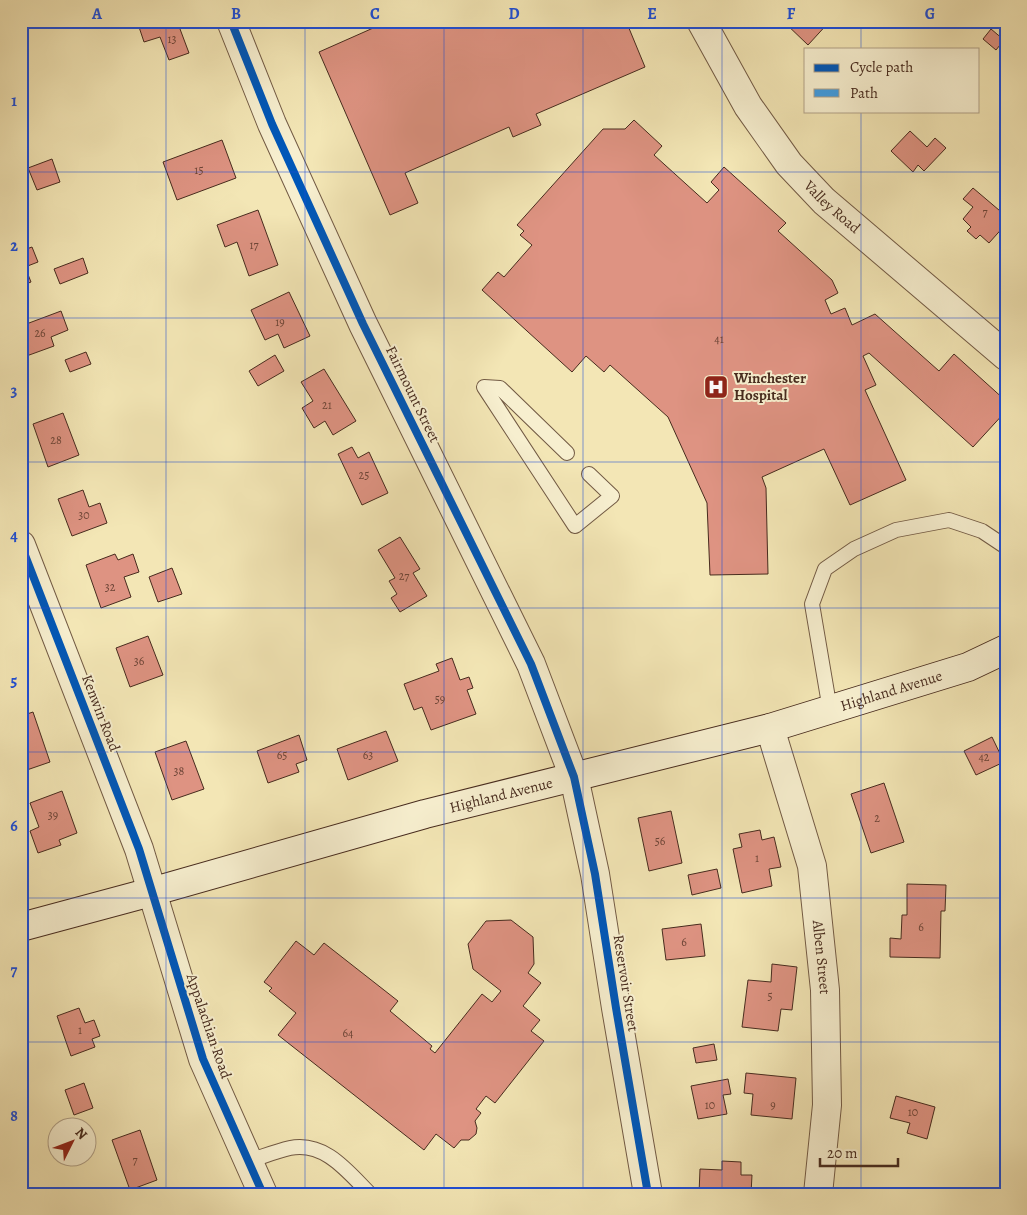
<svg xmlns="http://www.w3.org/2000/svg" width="1027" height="1215" font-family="Alegreya,serif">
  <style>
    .building { fill: #de9382; stroke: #472b1e }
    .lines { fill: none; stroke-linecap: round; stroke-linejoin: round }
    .service-casing { stroke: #725a44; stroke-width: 16 }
    .minor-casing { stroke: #725a44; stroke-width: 30 }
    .secondary-casing { stroke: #472b1e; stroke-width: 30 }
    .service { stroke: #f7efcf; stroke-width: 14 }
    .minor { stroke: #f7efcf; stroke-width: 28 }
    .secondary { stroke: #f7efcf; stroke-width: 28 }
    .quiet { stroke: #409ce0; stroke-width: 6; stroke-dasharray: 12 6; stroke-linecap: butt }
    .cycleway-casing { stroke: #f7efcf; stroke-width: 11 }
    .cycleway { stroke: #0057b8; stroke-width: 8 }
    .grid { fill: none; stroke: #1d4ed8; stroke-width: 1; stroke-opacity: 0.55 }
    .labels { text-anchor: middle; stroke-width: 4; stroke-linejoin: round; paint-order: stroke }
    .number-label { font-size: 12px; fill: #6d4537 }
    .street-label { font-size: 15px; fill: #472b1e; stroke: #f7efcf }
    .poi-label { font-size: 15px; font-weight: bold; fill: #472b1e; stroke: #f7efcf; text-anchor: start }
    .neatline { fill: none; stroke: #1d4ed8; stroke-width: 2 }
    .grid-label { font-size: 16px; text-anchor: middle; font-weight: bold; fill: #1d4ed8 }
  </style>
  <rect width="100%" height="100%" fill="#f3e6b5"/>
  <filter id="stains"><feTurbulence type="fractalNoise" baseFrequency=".004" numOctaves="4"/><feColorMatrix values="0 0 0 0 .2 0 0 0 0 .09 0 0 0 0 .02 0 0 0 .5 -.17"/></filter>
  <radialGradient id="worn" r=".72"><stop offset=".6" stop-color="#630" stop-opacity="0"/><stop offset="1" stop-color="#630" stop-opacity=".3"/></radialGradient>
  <!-- building -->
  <g class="building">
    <polygon points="137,21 177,21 189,53 169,60 160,37 144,42"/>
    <polygon points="389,21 626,21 645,67 536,114 541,125 513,137 509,127 405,173 418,203 390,215 319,52"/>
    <polygon points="783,21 830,21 808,45"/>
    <polygon points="991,29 1004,40 996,50 983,39"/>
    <polygon points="634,120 662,146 654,155 707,203 719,190 711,182 724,167 786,223 778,231 832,280 838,293 825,300 831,314 845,308 852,325 875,314 939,371 954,354 1006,401 1006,411 973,447 869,353 863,356 876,385 865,390 906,480 850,505 824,449 762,477 766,488 768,574 710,575 707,503 668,417 610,365 604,372 586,356 572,372 482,290 498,272 504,277 532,245 520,235 524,231 517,225 603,129 625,129"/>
    <polygon points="910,131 927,147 935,138 946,148 924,171 918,165 913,172 891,151"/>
    <polygon points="222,140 236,178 177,200 163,162"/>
    <polygon points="52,159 60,182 37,190 28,168"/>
    <polygon points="973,188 1006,216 1006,224 989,243 980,235 976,239 967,231 971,227 963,219 973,207 963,199"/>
    <polygon points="258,210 278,265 249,276 237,242 225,247 217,225"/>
    <polygon points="32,247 38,262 25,267 31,282 21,286 21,251"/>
    <polygon points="83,258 88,273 60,284 54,269"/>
    <polygon points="289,292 310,336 284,348 278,334 265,340 251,310"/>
    <polygon points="61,311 68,330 51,337 54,346 21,358 21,326"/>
    <polygon points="86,352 91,364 70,372 65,360"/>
    <polygon points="275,355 284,371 258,386 249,371"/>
    <polygon points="324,369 356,421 333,435 325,421 314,428 302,408 313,401 301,382"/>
    <polygon points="63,413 79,455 48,467 33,424"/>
    <polygon points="352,447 358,458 369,452 388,493 362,505 338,454"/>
    <polygon points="83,490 89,507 100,503 107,523 72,536 58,499"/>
    <polygon points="400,537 420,569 413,573 427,596 400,612 391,598 397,594 389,581 395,578 378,550"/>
    <polygon points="115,554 118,560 133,554 139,572 124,577 131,597 101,608 86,565"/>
    <polygon points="172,568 182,594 158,602 149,577"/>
    <polygon points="148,636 163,675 130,687 116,648"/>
    <polygon points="452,658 460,680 469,677 473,688 467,690 476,714 431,730 422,707 414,710 404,684 439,671 436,664"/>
    <polygon points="33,712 50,762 21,772 21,716"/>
    <polygon points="386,731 398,761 348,780 337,749"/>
    <polygon points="299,735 307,760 296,764 299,772 268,783 257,751"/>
    <polygon points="992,737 1004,762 976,775 964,751"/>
    <polygon points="186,741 204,789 172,800 155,752"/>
    <polygon points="884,783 904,842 871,853 851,794"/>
    <polygon points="62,791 77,833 59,840 61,845 38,853 30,831 39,827 30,803"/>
    <polygon points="671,811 682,863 649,871 638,818"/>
    <polygon points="760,830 762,840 774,837 781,867 769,869 772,886 742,893 733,849 742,847 739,834"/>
    <polygon points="717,869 721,888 692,895 688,875"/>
    <polygon points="907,884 946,885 945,911 941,911 940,958 890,957 890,938 901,939 902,915 907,915"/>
    <polygon points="511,920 533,937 534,964 528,973 541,983 523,1006 540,1020 531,1031 544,1041 495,1103 486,1096 476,1109 481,1113 475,1121 477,1128 476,1134 469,1140 461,1140 454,1148 436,1134 424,1150 278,1035 296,1013 269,991 272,988 264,982 296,941 314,955 324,943 398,1001 390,1011 432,1046 430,1049 435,1053 482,994 492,1002 501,991 473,969 468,944 486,921"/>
    <polygon points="701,924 705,956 666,960 662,929"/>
    <polygon points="772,964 797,967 792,1010 781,1009 778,1031 742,1027 748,980 771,982"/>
    <polygon points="79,1008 85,1023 94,1020 100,1036 92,1039 95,1047 71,1056 57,1016"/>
    <polygon points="714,1044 717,1060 696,1063 693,1048"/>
    <polygon points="746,1073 796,1078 792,1119 751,1115 753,1094 744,1093"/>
    <polygon points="728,1079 731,1094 723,1095 727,1114 698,1119 691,1086"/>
    <polygon points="84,1083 93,1108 74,1115 65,1090"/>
    <polygon points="896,1096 935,1107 927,1139 907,1133 910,1123 890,1118"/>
    <polygon points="140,1130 157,1180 130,1190 112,1140"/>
    <polygon points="722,1161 741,1162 741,1175 752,1175 751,1194 699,1194 700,1169 722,1170"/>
  </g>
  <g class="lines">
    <defs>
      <g id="service">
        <polyline points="567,453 500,388 484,387 575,526 612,496 589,474"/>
        <polyline points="830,710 812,604 825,569 854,549 896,530 949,520 982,531 1006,547"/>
        <path d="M249,1161C262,1157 276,1151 290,1148C325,1141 348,1172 370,1194"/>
      </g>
      <g id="minor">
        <polyline points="231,21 272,124 363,324 531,664 574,777 595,874 616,1008 648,1194"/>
        <path id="s1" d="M701,21L748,106L789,164L824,201L1006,356"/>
        <polyline points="21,545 139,849 203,1059 263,1194"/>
        <path id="s2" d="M770,728L812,866L825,990L827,1105L818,1194"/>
      </g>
      <g id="secondary">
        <path id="s3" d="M21,927L151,892L425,814L770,728L968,667L1006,649"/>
      </g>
    </defs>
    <!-- service casing -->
    <use href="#service" class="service-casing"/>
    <!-- minor casing -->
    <use href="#minor" class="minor-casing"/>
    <!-- secondary casing -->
    <use href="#secondary" class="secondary-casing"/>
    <!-- service -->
    <use href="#service" class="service"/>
    <!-- minor -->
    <use href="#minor" class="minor"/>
    <!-- secondary -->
    <use href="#secondary" class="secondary"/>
    <!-- quiet -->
    <polyline class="quiet" points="1004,1194 1006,1191"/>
    <defs>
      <g id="cycleway">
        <polyline points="231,21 272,124 363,324 531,664 574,777 595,874 616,1008 648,1194"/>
        <polyline points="21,545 139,849 203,1059 263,1194"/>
      </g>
    </defs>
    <!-- cycleway casing -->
    <use href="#cycleway" class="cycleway-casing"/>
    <!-- cycleway -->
    <use href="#cycleway" class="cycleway"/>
  </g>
  <!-- grid -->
  <path class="grid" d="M166,21V1194M305,21V1194M444,21V1194M583,21V1194M722,21V1194M861,21V49M861,111V1194M21,172H1006M21,318H1006M21,462H1006M21,608H1006M21,752H1006M21,898H1006M21,1042H1006"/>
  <!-- icons -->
  <defs>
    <symbol id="hospital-square" viewBox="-11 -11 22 22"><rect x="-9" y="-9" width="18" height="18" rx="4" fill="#8f2418" stroke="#f7efcf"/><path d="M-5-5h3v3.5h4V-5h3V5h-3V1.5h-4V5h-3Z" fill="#fff"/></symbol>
  </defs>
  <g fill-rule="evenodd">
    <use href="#hospital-square" x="702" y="373" width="28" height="28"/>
  </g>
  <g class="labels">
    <!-- number labels -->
    <g class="number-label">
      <text x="172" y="43">13</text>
      <text x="199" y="174">15</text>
      <text x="985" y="216">7</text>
      <text x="254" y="249">17</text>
      <text x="280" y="326">19</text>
      <text x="40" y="337">26</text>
      <text x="719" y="343">41</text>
      <text x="327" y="409">21</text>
      <text x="56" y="444">28</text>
      <text x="364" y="479">25</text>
      <text x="84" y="519">30</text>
      <text x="404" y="580">27</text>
      <text x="110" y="591">32</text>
      <text x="139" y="665">36</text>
      <text x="440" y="703">59</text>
      <text x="282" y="759">65</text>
      <text x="368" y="759">63</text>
      <text x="984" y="761">42</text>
      <text x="179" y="775">38</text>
      <text x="53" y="819">39</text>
      <text x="877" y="822">2</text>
      <text x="660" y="845">56</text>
      <text x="757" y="862">1</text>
      <text x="921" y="931">6</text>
      <text x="684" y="946">6</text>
      <text x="770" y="1000">5</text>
      <text x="80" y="1034">1</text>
      <text x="348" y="1037">64</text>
      <text x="710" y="1109">10</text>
      <text x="773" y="1109">9</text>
      <text x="913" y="1116">10</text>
      <text x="135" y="1164">7</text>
    </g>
    <!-- street labels -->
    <g class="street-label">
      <text dy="5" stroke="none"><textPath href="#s1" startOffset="229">Valley Road</textPath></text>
      <text transform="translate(413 394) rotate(64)" y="5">Fairmount Street</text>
      <text dy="5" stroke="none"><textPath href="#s3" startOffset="902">Highland Avenue</textPath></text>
      <text transform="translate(101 713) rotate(69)" y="5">Kenwin Road</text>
      <text dy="5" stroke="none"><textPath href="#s3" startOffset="498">Highland Avenue</textPath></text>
      <text dy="5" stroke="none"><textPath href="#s2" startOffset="236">Alben Street</textPath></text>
      <text transform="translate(626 983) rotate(81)" y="5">Reservoir Street</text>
      <text transform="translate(209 1026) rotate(71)" y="5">Appalachian Road</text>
    </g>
    <!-- poi labels -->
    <g class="poi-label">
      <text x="734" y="383">Winchester<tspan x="734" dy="17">Hospital</tspan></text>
    </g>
  </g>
  <!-- margin -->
  <rect width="1027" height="1215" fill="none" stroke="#f3e6b5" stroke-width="55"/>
  <!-- legend -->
  <rect x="804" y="48" width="175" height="65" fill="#f7efcf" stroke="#b1a188"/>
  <rect x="814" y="64" width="25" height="8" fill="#0057b8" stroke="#b1a188"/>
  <text x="850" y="72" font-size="15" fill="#472b1e">Cycle path</text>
  <rect x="814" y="89" width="25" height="8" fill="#409ce0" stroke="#b1a188"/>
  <text x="850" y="98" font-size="15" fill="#472b1e">Path</text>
  <!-- north arrow -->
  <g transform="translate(72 1142) rotate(48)"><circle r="24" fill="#f7efcf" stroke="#b1a188"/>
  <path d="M0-4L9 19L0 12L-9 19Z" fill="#8f2418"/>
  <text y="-8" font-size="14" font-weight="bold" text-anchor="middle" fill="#472b1e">N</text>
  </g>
  <!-- scale -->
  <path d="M820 1158v8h78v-8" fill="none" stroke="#472b1e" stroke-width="2.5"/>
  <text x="827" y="1158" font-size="15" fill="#472b1e" stroke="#f7efcf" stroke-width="4" paint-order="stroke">20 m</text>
  <rect x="28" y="28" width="972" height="1160" class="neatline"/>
  <g class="grid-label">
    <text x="97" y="19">A</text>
    <text x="236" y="19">B</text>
    <text x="375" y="19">C</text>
    <text x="514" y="19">D</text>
    <text x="652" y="19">E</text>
    <text x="791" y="19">F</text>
    <text x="930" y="19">G</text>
    <text x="14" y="106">1</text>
    <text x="14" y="251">2</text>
    <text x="14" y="396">3</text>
    <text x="14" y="541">4</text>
    <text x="14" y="686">5</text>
    <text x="14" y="831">6</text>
    <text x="14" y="976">7</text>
    <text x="14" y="1121">8</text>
  </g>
  <rect width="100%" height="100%" filter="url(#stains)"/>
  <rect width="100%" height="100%" fill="url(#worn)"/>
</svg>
